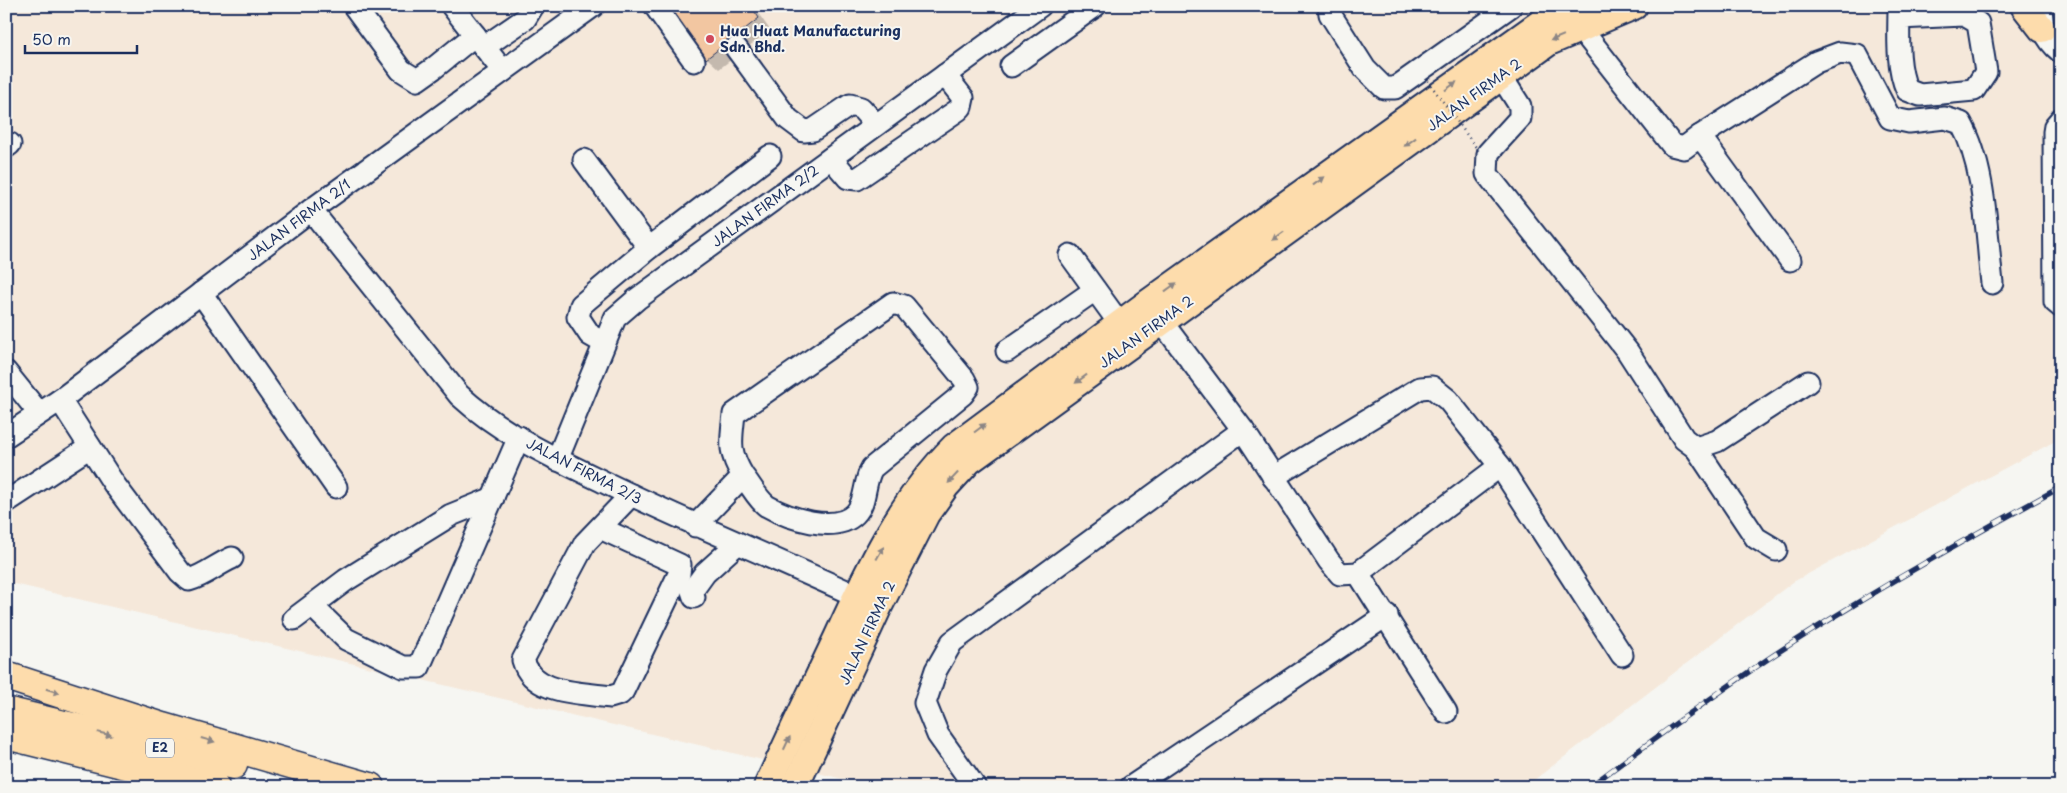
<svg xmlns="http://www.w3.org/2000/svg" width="2067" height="793" font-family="'Playpen Sans',sans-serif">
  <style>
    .built { fill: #f5e8da }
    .shadow { fill: #0003 }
    .building { fill: #f2c6a1; stroke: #1b2f5e }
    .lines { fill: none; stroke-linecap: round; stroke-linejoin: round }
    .minor-casing { stroke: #1b2f5e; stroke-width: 25 }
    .major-casing { stroke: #1b2f5e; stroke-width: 30 }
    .highway-casing { stroke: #1b2f5e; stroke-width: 31 }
    .minor { stroke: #f6f6f2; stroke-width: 21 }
    .major { stroke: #fddcac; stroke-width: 26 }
    .highway { stroke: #fddcac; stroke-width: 28 }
    .rail-casing { stroke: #1b2f5e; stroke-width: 5.5 }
    .rail { stroke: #f6f6f2; stroke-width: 4; stroke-dasharray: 11; stroke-linecap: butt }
    .path-bridge { stroke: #1b2f5e; stroke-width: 2.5; stroke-dasharray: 1 4; stroke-linecap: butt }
    .oneway { fill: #8c8685 }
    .poi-dot { fill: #d1495b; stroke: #f6f6f2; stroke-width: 2 }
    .labels { text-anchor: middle; stroke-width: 4; stroke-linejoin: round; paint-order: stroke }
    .shield { fill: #f6f6f2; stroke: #5d6b8a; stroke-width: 1 }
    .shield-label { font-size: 12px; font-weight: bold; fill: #1b2f5e }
    .poi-label { font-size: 14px; font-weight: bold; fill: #1b2f5e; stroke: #f6f6f2; text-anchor: start }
    .street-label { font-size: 14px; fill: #1b2f5e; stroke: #f6f6f2 }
  </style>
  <rect width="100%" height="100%" fill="#f6f6f2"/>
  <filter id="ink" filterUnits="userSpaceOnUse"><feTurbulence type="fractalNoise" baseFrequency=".02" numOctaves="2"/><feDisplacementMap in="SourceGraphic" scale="10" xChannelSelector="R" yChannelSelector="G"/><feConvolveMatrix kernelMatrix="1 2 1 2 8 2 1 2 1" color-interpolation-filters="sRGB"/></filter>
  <g filter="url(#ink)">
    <!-- built -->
    <polygon class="built" points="6,6 2061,6 2061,438 1793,582 1525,787 877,787 6,582"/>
    <!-- shadow -->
    <polygon class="shadow" points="672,6 753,6 770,30 719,69 707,58"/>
    <!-- building -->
    <polygon class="building" points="670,6 751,6 759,18 736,36 728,38 724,45 706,59"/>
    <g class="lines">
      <defs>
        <g id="minor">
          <polyline points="354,6 401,70 417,80 434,68 475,35"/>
          <polyline points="452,6 503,71"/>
          <polyline points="655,6 694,61"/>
          <polyline points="1329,6 1330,14 1365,69 1384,88 1395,88 1511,6"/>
          <path d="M2041,6C2042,27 2044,38 2061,52"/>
          <path d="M1899,18L1964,15L1978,23L1986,72L1974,90L1920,95L1907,90C1896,65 1899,33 1899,6"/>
          <polyline points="1581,29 1672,145 1684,148 1700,136 1790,260"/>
          <polyline points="484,47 525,19 533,6"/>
          <polyline points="736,48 788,119 804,131 813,130 850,105 861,108 876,125"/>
          <polyline points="1011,66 1095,6"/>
          <polyline points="1501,76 1520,106 1520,118 1488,153 1487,174 1628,352 1684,439 1696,448 1717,441 1808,382"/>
          <polyline points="2061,119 2055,126 2054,132 2055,302 2061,307"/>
          <path d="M1700,136L1816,62L1840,53L1857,55L1890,118L1909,122L1945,118L1961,123C1986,168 1986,232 1992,283"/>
          <polyline points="6,147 10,144"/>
          <polyline points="831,158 848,178 857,179 958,110 961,107 963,98 945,75"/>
          <polyline points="584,160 649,248"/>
          <path d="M311,210L459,395C501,434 556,459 608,484C695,526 784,562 872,603"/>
          <polyline points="1070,255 1120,324"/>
          <polyline points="201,293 336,487"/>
          <polyline points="1152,309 1243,430 1329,561 1340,574 1358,573 1500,466"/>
          <polyline points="604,343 590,335 578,317 581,305 649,248 770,156"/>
          <polyline points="1007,351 1095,290"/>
          <polyline points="6,372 39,413"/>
          <path d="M60,400L114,484L180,572L189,580C206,575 216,565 232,558"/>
          <polyline points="6,436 60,400 311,210 593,6"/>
          <polyline points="1696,448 1756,538 1776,550"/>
          <polyline points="557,460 615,318 637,299 1040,6"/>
          <polyline points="1273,477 1420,388 1432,387 1448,400 1500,466 1622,655"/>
          <polyline points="6,502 90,447"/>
          <path d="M695,526L743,476C728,451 731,442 734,414L893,303L904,306L964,379L968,387L963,394L872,468C863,483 867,502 855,514C835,534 788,518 767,506C758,500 750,484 743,476"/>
          <path d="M600,528L680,565L679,574L623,691L620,694L610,697C580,692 533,695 523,660L585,543L631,495"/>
          <polyline points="1358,573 1446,712"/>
          <polyline points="694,597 692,591 705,573 737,544"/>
          <polyline points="312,606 346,639 403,667 419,667 519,437"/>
          <polyline points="294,619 346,580 451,515 493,498"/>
          <polyline points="975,787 938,735 925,703 936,670 952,642 1243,430"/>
          <polyline points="1131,787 1387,615"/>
        </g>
        <g id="major">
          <polyline points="2024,6 2042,29"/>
          <path d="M767,787C790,737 813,688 837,638C868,570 901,500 954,447L1148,303L1539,24L1581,6"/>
          <polyline points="795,787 879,606 926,514 946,486 969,461 1549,42 1634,6"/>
        </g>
        <g id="highway">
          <polyline points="6,676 163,727 370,787"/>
          <polyline points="6,711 233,765"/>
          <polyline points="6,735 215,787"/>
        </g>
      </defs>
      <!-- minor casing -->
      <use href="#minor" class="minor-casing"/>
      <!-- major casing -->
      <use href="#major" class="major-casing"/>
      <!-- highway casing -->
      <use href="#highway" class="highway-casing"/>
      <!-- minor -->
      <use href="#minor" class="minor"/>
      <!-- major -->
      <use href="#major" class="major"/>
      <!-- highway -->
      <use href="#highway" class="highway"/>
      <defs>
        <path id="rail" d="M1589,787C1653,740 1717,692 1783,649C1873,591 1967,538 2061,487"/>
      </defs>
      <!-- rail casing -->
      <use href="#rail" class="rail-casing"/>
      <!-- rail -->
      <use href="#rail" class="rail"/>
      <!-- path-bridge -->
      <polyline class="path-bridge" points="1428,81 1480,153"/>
    </g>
    <!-- one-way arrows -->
    <defs><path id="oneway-solid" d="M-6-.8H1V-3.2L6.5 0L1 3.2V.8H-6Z" transform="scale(1.25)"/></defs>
    <g class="oneway">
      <use href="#oneway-solid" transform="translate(1557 38) rotate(158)"/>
      <use href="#oneway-solid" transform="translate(1451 86) rotate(-36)"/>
      <use href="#oneway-solid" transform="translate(1410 142) rotate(144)"/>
      <use href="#oneway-solid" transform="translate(1319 181) rotate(-36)"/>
      <use href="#oneway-solid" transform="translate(1278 236) rotate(144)"/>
      <use href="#oneway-solid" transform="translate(1171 287) rotate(-36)"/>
      <use href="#oneway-solid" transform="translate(1081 379) rotate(144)"/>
      <use href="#oneway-solid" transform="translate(980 428) rotate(-37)"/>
      <use href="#oneway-solid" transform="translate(953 478) rotate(133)"/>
      <use href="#oneway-solid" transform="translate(880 553) rotate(-61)"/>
      <use href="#oneway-solid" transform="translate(53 691) rotate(18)"/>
      <use href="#oneway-solid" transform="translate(105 734) rotate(14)"/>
      <use href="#oneway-solid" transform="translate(208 740) rotate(16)"/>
      <use href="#oneway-solid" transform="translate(787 743) rotate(-65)"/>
    </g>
  </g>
  <!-- markers -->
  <circle class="poi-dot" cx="710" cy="39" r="5"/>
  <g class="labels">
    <!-- shield labels -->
    <rect class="shield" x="146" y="738.5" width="28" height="19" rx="4"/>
    <g class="shield-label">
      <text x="160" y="752">E2</text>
    </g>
    <!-- poi labels -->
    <g class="poi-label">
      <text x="720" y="36">Hua Huat Manufacturing<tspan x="720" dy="16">Sdn. Bhd.</tspan></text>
    </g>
    <!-- street labels -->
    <g class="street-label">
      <text transform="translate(1474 95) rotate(-36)" y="5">JALAN FIRMA 2</text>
      <text transform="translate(765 206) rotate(-36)" y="5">JALAN FIRMA 2/2</text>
      <text transform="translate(299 220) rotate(-37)" y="5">JALAN FIRMA 2/1</text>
      <text transform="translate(1146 332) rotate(-36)" y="5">JALAN FIRMA 2</text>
      <text transform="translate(584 471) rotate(27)" y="5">JALAN FIRMA 2/3</text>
      <text transform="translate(867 633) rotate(-65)" y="5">JALAN FIRMA 2</text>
    </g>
  </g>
  <!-- margin -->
  <rect width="2067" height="793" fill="none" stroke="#f6f6f2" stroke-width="25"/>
  <rect x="12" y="12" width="2042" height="768" fill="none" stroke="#1b2f5e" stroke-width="2" filter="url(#ink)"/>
  <!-- scale -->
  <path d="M25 45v8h112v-8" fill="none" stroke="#1b2f5e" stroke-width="2.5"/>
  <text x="32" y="45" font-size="15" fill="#1b2f5e" stroke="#f6f6f2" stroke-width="4" paint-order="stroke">50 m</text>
</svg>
